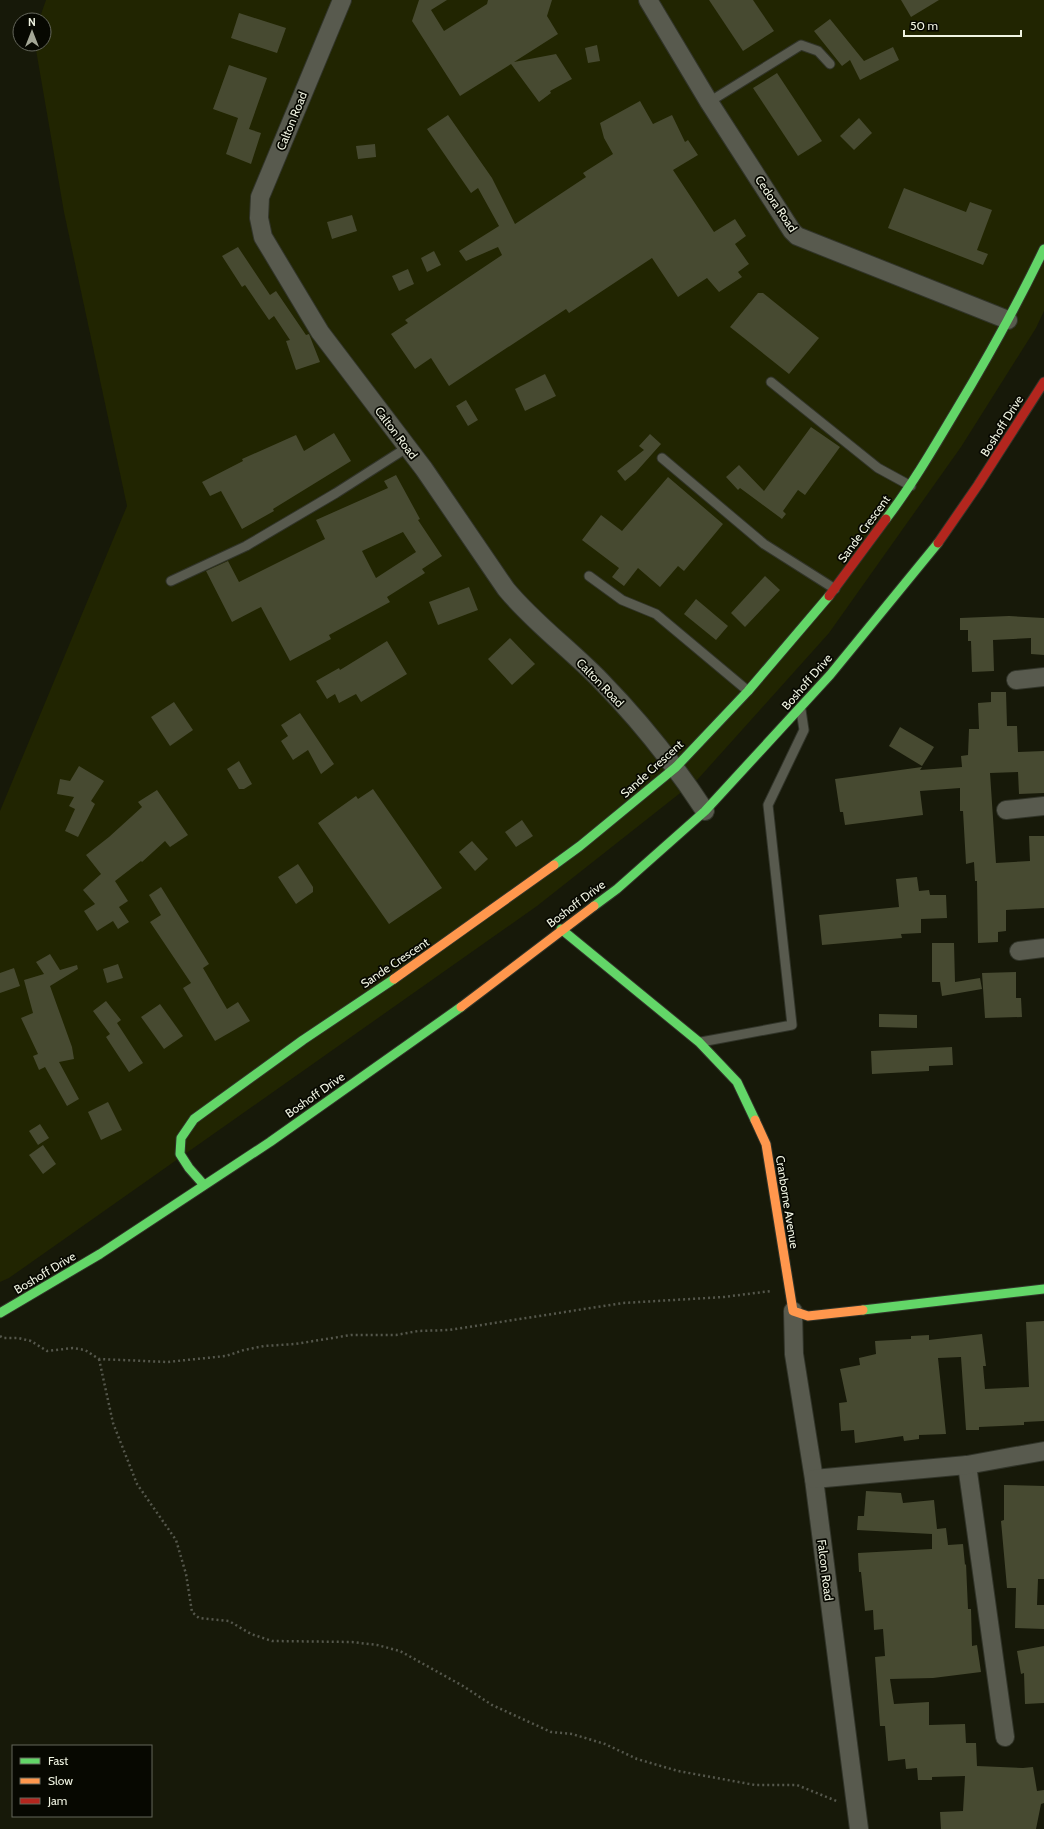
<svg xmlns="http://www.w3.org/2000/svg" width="1044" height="1829" font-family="Cabin,sans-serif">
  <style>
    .built { fill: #212501 }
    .building { fill: #474a31; fill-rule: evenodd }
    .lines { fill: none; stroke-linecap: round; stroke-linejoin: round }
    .lane-casing { stroke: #313429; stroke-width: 11 }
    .street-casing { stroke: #313429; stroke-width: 20 }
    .fast-casing { stroke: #313429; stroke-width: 11 }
    .slow-casing { stroke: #313429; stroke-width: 11 }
    .jam-casing { stroke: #313429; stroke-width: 11 }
    .path { stroke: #55574c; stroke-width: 2.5; stroke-dasharray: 2 3; stroke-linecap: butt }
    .lane { stroke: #585a4e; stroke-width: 9 }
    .street { stroke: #585a4e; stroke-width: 18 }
    .fast { stroke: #63d668; stroke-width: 9 }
    .slow { stroke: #ff974d; stroke-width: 9 }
    .jam { stroke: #b3261e; stroke-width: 9 }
    .labels { text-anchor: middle; stroke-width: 3.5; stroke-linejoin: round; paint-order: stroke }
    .street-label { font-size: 12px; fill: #f0f4e2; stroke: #070801 }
  </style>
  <rect width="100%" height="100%" fill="#171909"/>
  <!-- built -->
  <polygon class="built" points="46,0 1044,0 1044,311 1036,328 961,447 829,633 698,779 537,906 9,1278 0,1282 0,811 127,506 64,212 35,44 44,44 44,20 39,20"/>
  <!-- building -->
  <g class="building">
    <polygon points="419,0 447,0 431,10 444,31 487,4 488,0 552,0 547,16 558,34 514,62 556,54 572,79 550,91 551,93 539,102 511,64 460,96 412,21"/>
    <polygon points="709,0 753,0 774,31 743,51"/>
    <polygon points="901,0 939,0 911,17"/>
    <polygon points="239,13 286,28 277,53 231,38"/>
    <polygon points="830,19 864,61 893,47 899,60 860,80 850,60 842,66 814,31"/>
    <polygon points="597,45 600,61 588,63 585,48"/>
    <polygon points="229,65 267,78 249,129 261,133 251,164 226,154 238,118 213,109"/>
    <polygon points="777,73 822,141 798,156 753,88"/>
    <polygon points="640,101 653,124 672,115 685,142 688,140 698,155 673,170 714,232 735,219 746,236 735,244 749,264 738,272 742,277 719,292 707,278 678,297 652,258 569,313 566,309 449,386 431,358 415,369 391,334 408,323 405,320 502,255 498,247 466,261 459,251 499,226 478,188 471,193 427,129 448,115 492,178 515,224 586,177 583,173 613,154 604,138 600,123"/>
    <polygon points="859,118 872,133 854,150 840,136"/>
    <polygon points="375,144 376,157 358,159 356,146"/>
    <polygon points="904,188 966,212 970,202 992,210 977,250 988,254 983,265 888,228"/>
    <polygon points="352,215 357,231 332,239 327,222"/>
    <polygon points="238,247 270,295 276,291 306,335 309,334 320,362 296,370 286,341 290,340 274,316 269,320 245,285 242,287 222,256"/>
    <polygon points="434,251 441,265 427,272 421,258"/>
    <polygon points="408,269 414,284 399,291 392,276"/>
    <polygon points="758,293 763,293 819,338 789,374 730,327"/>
    <polygon points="545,374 556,396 525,411 515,389"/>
    <polygon points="466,400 478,420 468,426 456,406"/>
    <polygon points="811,427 840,447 805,495 798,490 783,511 786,514 782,519 740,488 738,490 726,477 739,465 764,491"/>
    <polygon points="334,433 351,461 273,509 274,511 242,529 221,491 210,496 202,482 243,461 242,459 296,435 304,451"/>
    <polygon points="650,434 661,444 636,472 625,481 617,471 644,450 639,446"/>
    <path d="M396,475L420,519L418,520L442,556L422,569L425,573L387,597L390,602L329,635L331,639L290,661L261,607L232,622L206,571L228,561L239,582L325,539L316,520L388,488L384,481ZM403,532L416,552L376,578L362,551Z"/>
    <polygon points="668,477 723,524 684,571 678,566 660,587 638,568 624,586 612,577 619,568 582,540 601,515 622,531"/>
    <polygon points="765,576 780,590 745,627 731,613"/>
    <polygon points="469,587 478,610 438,625 429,602"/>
    <polygon points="696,599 728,626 716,640 684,614"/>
    <polygon points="1009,616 1044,618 1044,655 1031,654 1031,638 993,640 994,671 972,672 971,641 968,641 968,630 960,630 960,618"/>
    <polygon points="510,638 535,664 512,685 488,659"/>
    <polygon points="387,641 407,674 361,702 356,694 339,703 335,694 327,699 316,681 339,668 340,670"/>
    <polygon points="991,692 1006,692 1007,726 1017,726 1018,752 1044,751 1044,793 1019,794 1018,772 990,773 996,863 1030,861 1029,836 1044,836 1044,908 1006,910 1006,931 998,932 998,942 978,943 977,881 975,881 974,862 966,864 963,811 960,811 960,788 920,791 923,815 845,825 843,812 840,812 835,779 922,767 920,770 962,767 961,756 968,755 969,729 979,729 978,703 991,702"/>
    <polygon points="174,702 193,730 170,746 151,717"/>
    <polygon points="300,713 334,764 321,774 308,750 293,760 281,741 288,736 281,725"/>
    <polygon points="900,727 934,747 922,766 889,746"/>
    <polygon points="239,761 252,784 244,789 239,789 227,769"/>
    <polygon points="79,766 104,781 91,801 95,804 78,837 65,831 75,809 69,806 74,797 57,794 60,779 70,781"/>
    <polygon points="373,789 442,888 389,924 318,823 356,796 358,799"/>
    <polygon points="157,790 188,835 170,847 165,841 142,862 141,861 115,881 128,901 119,907 129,922 118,929 113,921 97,931 84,911 95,904 83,890 101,874 86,855 109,837 142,807 138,802"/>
    <polygon points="522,820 533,836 516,847 505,832"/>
    <polygon points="472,841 488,859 475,871 459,852"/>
    <polygon points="298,864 313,887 313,892 296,904 278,877"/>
    <polygon points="917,877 919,891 929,890 930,895 946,895 947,918 921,919 921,933 901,934 902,938 822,945 819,915 899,907 896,879"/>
    <polygon points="161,887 209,964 203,968 227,1009 238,1002 250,1021 215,1041 183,988 191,983 150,922 161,915 149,895"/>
    <polygon points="932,943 954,943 955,982 980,978 982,989 942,996 940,982 932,982"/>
    <polygon points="50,954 60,970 77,965 78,969 50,986 72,1047 74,1059 59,1062 79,1099 67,1106 45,1067 39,1070 33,1056 38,1054 21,1018 33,1013 24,980 44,974 36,962"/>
    <polygon points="118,964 123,978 107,983 103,969"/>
    <polygon points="14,968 20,986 0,993 0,973"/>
    <polygon points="1016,972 1016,998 1021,998 1022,1017 985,1018 982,973"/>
    <polygon points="106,1001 121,1020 117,1023 143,1063 129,1072 106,1037 110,1034 93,1011"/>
    <polygon points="160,1004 183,1036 164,1049 141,1017"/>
    <polygon points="879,1014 917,1015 917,1028 879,1027"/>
    <polygon points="952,1047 953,1065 929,1066 929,1071 872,1074 871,1051"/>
    <polygon points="108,1102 122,1130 101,1140 88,1112"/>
    <polygon points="40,1124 49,1138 38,1145 29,1131"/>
    <polygon points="43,1145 56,1164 43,1174 29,1155"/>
    <polygon points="1044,1321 1044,1421 1024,1422 1024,1425 979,1427 979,1430 966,1430 961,1357 938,1358 946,1434 919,1435 919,1439 904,1441 903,1436 855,1443 854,1430 841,1431 839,1403 847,1402 840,1369 860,1365 859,1358 876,1354 875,1341 911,1339 911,1336 929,1335 929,1340 982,1334 986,1366 983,1366 985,1389 1029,1387 1026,1322"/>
    <polygon points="1004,1485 1044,1486 1044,1579 1038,1579 1037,1605 1044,1605 1044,1629 1015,1628 1016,1588 1007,1588 1001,1521 1004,1520"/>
    <polygon points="866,1491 901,1493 903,1503 934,1500 937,1529 946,1528 948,1545 963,1544 965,1565 966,1564 968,1609 971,1609 972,1646 977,1645 981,1672 933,1678 890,1679 894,1704 929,1702 929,1725 965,1724 966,1743 976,1743 977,1766 1023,1768 1033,1767 1037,1791 1044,1790 1044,1803 1041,1804 1036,1829 941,1829 940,1812 963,1811 965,1776 932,1777 932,1780 918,1780 917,1768 906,1769 905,1759 888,1761 885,1726 880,1726 875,1657 885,1656 883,1629 874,1630 873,1610 865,1611 861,1572 859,1572 858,1553 932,1549 932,1534 857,1530 858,1516 864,1516"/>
    <polygon points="1044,1646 1044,1703 1025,1704 1024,1673 1021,1674 1017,1651"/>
  </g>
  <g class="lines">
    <defs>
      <g id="lane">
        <polyline points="709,102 801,45 818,51 830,64"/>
        <polyline points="771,382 878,468 911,486"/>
        <polyline points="662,458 764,544 835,589"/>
        <polyline points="589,576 622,600 656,614 748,691"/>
        <polyline points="171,581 246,546 336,493 408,447"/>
        <polyline points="701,1042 792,1025 768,805 804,730 801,710"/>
      </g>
      <g id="street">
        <path d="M342,0L260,197L259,218L263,237L320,332L424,469L506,589C534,623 570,649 601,681C640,721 675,765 705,811"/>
        <polyline points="648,0 709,102 792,231 797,236 1008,320"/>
        <polyline points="1016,680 1044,677"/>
        <polyline points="1006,810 1044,806"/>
        <polyline points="1019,951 1044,948"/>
        <polyline points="793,1311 794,1354 814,1479 859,1829"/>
        <polyline points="967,1465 1005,1737"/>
        <polyline points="814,1479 967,1465 1044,1451"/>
      </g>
      <g id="fast">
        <path d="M886,519C912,485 933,449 955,412C987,359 1017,305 1044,249"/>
        <polyline points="554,865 580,846 676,767 748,691 829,596"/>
        <polyline points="594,906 617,889 705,811 830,675 938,543"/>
        <polyline points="561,929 699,1042 737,1082 755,1120"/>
        <polyline points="204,1185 189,1168 180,1154 181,1138 194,1119 303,1040 394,979"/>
        <polyline points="863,1310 1044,1289"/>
        <polyline points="0,1313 100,1254 270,1142 461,1007"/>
      </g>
      <g id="slow">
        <polyline points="394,979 554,865"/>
        <polyline points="461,1007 594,906"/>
        <polyline points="755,1120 766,1144 793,1311 808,1316 863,1310"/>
      </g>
      <g id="jam">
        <polyline points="938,543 978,485 1044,382"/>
        <polyline points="829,596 886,519"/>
      </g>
    </defs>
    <!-- lane casing -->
    <use href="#lane" class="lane-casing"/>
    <!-- street casing -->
    <use href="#street" class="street-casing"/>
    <!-- fast casing -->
    <use href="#fast" class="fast-casing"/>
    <!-- slow casing -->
    <use href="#slow" class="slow-casing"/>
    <!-- jam casing -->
    <use href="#jam" class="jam-casing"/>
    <!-- path -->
    <g class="path">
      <polyline points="0,1336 3,1338 18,1338 31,1341 47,1351 73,1348 85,1350 99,1359 167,1362 226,1356 244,1350 264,1346 295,1344 351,1335 396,1335 418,1331 449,1330 623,1303 724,1297 771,1291"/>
      <polyline points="99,1359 113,1423 137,1484 176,1540 186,1574 192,1612 199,1618 229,1621 251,1634 272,1641 352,1642 377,1645 400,1651 463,1686 492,1705 551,1732 572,1734 605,1744 637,1759 678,1771 755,1785 797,1785 839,1802"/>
    </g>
    <!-- lane -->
    <use href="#lane" class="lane"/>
    <!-- street -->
    <use href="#street" class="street"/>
    <!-- fast -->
    <use href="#fast" class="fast"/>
    <!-- slow -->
    <use href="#slow" class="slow"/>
    <!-- jam -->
    <use href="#jam" class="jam"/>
  </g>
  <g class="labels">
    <!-- street labels -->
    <g class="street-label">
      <text transform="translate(292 121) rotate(-68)" y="4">Calton Road</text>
      <text transform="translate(776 204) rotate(56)" y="4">Cedora Road</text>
      <text transform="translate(1002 426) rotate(-58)" y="4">Boshoff Drive</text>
      <text transform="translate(396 433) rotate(53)" y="4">Calton Road</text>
      <text transform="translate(864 529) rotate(-54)" y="4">Sande Crescent</text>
      <text transform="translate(807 682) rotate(-49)" y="4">Boshoff Drive</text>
      <text transform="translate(600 683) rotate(46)" y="4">Calton Road</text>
      <text transform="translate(652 769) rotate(-42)" y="4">Sande Crescent</text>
      <text transform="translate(576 904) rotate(-37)" y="4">Boshoff Drive</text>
      <text transform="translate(395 963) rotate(-34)" y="4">Sande Crescent</text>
      <text transform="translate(315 1095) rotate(-35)" y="4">Boshoff Drive</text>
      <text transform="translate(787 1202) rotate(81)" y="4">Cranborne Avenue</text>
      <text transform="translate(45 1273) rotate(-31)" y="4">Boshoff Drive</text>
      <text transform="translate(825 1570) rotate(83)" y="4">Falcon Road</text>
    </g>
  </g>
  <!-- legend -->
  <rect x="12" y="1745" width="140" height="72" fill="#070801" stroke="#64665b"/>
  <rect x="20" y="1758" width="20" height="6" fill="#63d668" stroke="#64665b"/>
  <text x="48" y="1765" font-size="12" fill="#f0f4e2">Fast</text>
  <rect x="20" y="1778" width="20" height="6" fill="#ff974d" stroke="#64665b"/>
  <text x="48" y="1785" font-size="12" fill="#f0f4e2">Slow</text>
  <rect x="20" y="1798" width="20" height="6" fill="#b3261e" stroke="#64665b"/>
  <text x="48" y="1805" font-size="12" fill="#f0f4e2">Jam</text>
  <!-- north arrow -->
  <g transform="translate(32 32)"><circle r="19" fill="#070801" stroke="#64665b"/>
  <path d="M0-3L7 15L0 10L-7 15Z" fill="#a4a796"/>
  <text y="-6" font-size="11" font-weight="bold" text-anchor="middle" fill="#f0f4e2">N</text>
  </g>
  <!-- scale -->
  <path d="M904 30v6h117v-6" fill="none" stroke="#f0f4e2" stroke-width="2"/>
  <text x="910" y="30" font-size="12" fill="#f0f4e2" stroke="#070801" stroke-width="3" paint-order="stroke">50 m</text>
</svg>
